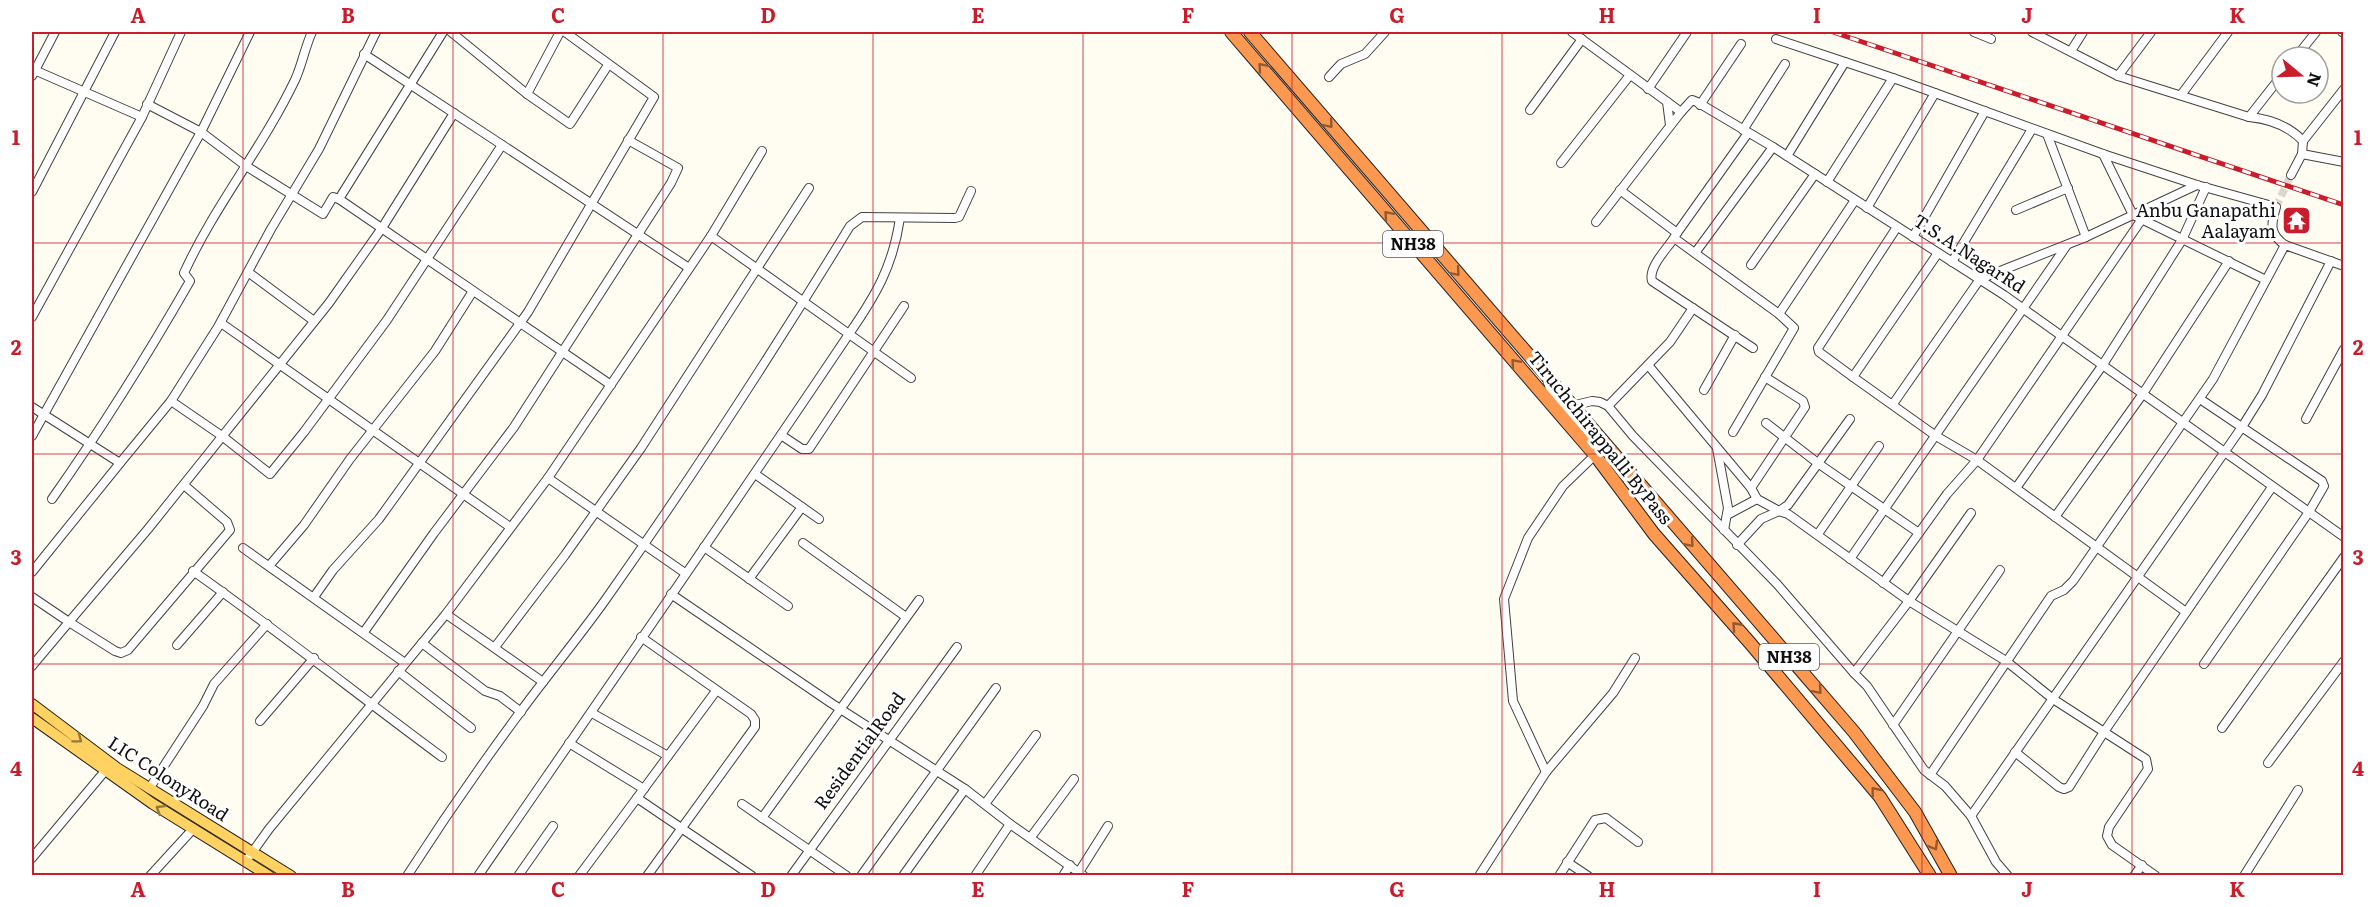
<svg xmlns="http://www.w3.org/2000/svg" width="2375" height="907" font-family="Literata,serif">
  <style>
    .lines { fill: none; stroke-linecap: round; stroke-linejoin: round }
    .minor-tunnel { stroke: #dbd8cf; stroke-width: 8; stroke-dasharray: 8 4; stroke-linecap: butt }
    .minor-casing { stroke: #424242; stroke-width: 10 }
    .major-casing { stroke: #202020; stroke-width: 12 }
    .highway-casing { stroke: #202020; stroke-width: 14 }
    .minor { stroke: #fff; stroke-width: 8 }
    .major { stroke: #ffd261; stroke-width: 10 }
    .highway { stroke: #fd9850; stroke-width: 12 }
    .rail-casing { stroke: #c91d2c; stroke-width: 5 }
    .rail { stroke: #fff; stroke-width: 3; stroke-dasharray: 9; stroke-linecap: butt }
    .oneway { stroke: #925a33 }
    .oneway2 { stroke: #937a3c }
    .grid { fill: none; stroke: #c91d2c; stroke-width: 1.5; stroke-opacity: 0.55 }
    .labels { text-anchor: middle; stroke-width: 6; stroke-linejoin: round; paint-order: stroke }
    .shield { fill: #fff; stroke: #575757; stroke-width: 1.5 }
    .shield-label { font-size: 16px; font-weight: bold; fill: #0f0f0f }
    .poi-label { font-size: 18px; fill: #0f0f0f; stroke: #fff; text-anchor: end }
    .street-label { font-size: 18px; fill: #0f0f0f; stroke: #fff }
    .neatline { fill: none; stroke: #c91d2c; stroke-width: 2 }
    .grid-label { font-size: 20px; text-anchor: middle; font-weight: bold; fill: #c91d2c }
  </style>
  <rect width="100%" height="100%" fill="#fffcf1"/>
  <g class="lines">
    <!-- minor-tunnel -->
    <polyline class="minor-tunnel" points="2276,207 2291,175"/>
    <defs>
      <g id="minor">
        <polyline points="451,32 527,94 570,124 608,65"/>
        <polyline points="1572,32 1681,112 1692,100 1697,102 1773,147 2004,295 2344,537"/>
        <polyline points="1974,32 1991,39"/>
        <polyline points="2032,32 2118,76 2249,117 2282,75"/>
        <polyline points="2342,32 2344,33"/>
        <polyline points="1776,39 1845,62"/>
        <polyline points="2071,51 2083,32"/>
        <polyline points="364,54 689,268"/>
        <polyline points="2296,57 2316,32"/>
        <polyline points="32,69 142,117"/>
        <polyline points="32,76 55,32"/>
        <polyline points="2118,76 2151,32"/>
        <polyline points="1329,77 1341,64 1365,54 1385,32"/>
        <polyline points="1648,89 1687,32"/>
        <polyline points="527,94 560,32"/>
        <polyline points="2181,95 2228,32"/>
        <polyline points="1667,102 1670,125"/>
        <polyline points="147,104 201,132 246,166 323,214 333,197 339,199 611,385"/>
        <polyline points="1700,105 1741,44"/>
        <polyline points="1530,110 1582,39"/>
        <path d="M2249,117C2270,119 2288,125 2303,141L2302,154L2291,175"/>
        <polyline points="1743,130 1785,64"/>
        <polyline points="2047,134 2086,237"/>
        <polyline points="2303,141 2344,89"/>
        <polyline points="2103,154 2133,215 2266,280"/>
        <polyline points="2302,154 2344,162"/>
        <polyline points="1787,156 1845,62 1893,78"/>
        <polyline points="1561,163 1630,75"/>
        <polyline points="1827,182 1893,78 1935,93"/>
        <polyline points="1620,190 1677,233 1674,238 1779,314 1855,200"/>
        <polyline points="32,192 115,32"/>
        <polyline points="339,199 443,32"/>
        <path d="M1867,208L1935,93L2103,154L2197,185L2276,207C2271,224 2269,234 2285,245"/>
        <polyline points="2016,210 2068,188"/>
        <path d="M900,218C893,266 876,295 849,334L911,378"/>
        <polyline points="1596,222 1681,112"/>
        <polyline points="1677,233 1748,133"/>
        <polyline points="1913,237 1985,111"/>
        <path d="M1674,238C1667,249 1648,267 1652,281L1753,348"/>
        <polyline points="1695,253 1773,147"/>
        <polyline points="1938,253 1853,377 1936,436 1977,460 2186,612"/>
        <polyline points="1952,262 2032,129"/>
        <polyline points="1751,265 1815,174"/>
        <polyline points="248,272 314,321"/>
        <polyline points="32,317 142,117 181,32"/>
        <polyline points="221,323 510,527"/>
        <polyline points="1648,365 1751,488 1757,499 1779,511"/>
        <polyline points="1853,377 1819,352 1818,348 1897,227"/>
        <polyline points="1704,390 1735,335"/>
        <polyline points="2200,399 2322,481 2324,486 2309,512 2204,664"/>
        <polyline points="171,401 222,436 270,474 304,432 387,320 502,145"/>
        <polyline points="1893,404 1980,279 2086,237 2197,185"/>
        <polyline points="1571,406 1592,401 1600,402 1608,406 1633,436 1777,584 1854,673"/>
        <polyline points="1608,406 1670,342 1693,308"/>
        <polyline points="32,407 120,463 32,572"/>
        <polyline points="1850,419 1788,505 1779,511 1788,514 1909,601 2006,661 2053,699 2146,759 2148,769 2109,827 2107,836 2112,845 2156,876"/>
        <polyline points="2306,419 2344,349"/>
        <polyline points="1766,423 1819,464 1919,533"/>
        <polyline points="1733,432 1794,328 1779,314"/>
        <polyline points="781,435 802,449 809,449 904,306"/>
        <polyline points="32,436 201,132 250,32"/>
        <polyline points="1717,448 1728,508 1724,530"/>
        <polyline points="120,463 171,401 218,327 271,229 319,149 376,32"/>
        <polyline points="755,474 819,519"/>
        <polyline points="548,478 685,573"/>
        <polyline points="184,485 227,522 230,530 128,650 121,653 115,651 69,622 148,529 329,303 382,228 454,113"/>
        <polyline points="1751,488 1805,407 1803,401 1765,377"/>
        <polyline points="2016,488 2102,366 2182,240 2206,187"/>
        <path d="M52,499C102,428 147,356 190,281L184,273C215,205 263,147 295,80C302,65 305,47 312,32"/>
        <polyline points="1971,513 1909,601 1854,673 1867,686 1924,770 1945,786 1971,816 1996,862 2008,876"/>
        <polyline points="1727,515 1757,499"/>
        <polyline points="2055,517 2142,395 2229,261"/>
        <polyline points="1818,534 1879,446"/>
        <polyline points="803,543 906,617"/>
        <polyline points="1737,545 1761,519 1779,511"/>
        <polyline points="704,547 788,606"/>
        <polyline points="243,548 405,663"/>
        <polyline points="1850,559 2067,245"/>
        <polyline points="269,566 304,525 350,459 435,351 473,291"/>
        <path d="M193,571C278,631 358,695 442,757"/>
        <polyline points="749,579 802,507"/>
        <polyline points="1883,583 1947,494 1977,460 2142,219"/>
        <polyline points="671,594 831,703 965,789 1010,824 1084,876"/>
        <polyline points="32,597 69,622 32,666"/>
        <polyline points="314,597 333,570 379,519 528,312 654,97 565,32"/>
        <polyline points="446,614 543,682"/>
        <polyline points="364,632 434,533 514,427 671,183 678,168 628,140"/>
        <polyline points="641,637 751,714 755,720 755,727 647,876"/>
        <polyline points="422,643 485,691 500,696 521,712"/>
        <polyline points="177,645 223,592"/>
        <polyline points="495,647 565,555 641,448 809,188"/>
        <polyline points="398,671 471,728"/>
        <polyline points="592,713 668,756"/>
        <polyline points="260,721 314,658"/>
        <polyline points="1893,725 2000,570"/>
        <polyline points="2222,728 2344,557"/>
        <polyline points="569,743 644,789"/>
        <polyline points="2015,752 2059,787 2064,789 2069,787 2104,732 2272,487"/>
        <polyline points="2268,763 2344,661"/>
        <polyline points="1546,772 1513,701 1504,599 1528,538 1563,486 1595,455 1595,442 1551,392 1547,379"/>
        <polyline points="1930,775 2051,596 2064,590 2073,581 2213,379 2285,245 2344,266"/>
        <polyline points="149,789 203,706 214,684 267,624"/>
        <polyline points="637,798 716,691"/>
        <polyline points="742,804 847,876"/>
        <polyline points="985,804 1036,735"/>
        <polyline points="1971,816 2242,427 2262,395 2331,261"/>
        <polyline points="762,818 919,600"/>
        <polyline points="1031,837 1074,779"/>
        <polyline points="32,858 105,771"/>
        <polyline points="246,861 269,829 446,614 548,478 711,236 762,151"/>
        <polyline points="1567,862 1588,876"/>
        <polyline points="1079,872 1108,826"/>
        <polyline points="150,876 193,829"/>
        <path d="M407,876C443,820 481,765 521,711C549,673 579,637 606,599C692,477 773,352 850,226L862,217L955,218L959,217L971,191"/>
        <path d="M478,876C602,696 727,516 849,334L711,236"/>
        <polyline points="518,876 553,826"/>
        <polyline points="579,876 637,798 752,876"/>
        <polyline points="791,876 957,647"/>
        <polyline points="861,876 996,688"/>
        <polyline points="903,876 965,789"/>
        <polyline points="975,876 1010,824"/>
        <polyline points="1063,876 1070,865"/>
        <polyline points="1479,876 1546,772 1613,693 1635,658"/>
        <polyline points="1559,876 1595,820 1606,818 1638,842"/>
        <polyline points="2134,876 2142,865"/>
        <polyline points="2244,876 2298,790"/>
      </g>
      <g id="major">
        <polyline points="32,704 117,768 291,876"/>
        <polyline points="32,718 153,804 269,876"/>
      </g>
      <g id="highway">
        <polyline points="1231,32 1595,455 1654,534 1750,643 1880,797 1930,876"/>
        <polyline points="1250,32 1854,732 1915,812 1951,876"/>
      </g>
    </defs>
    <!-- minor casing -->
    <use href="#minor" class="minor-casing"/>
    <!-- major casing -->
    <use href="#major" class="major-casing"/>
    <!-- highway casing -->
    <use href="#highway" class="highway-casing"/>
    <!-- minor -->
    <use href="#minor" class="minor"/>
    <!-- major -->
    <use href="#major" class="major"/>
    <!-- highway -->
    <use href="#highway" class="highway"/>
    <defs>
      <polyline id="rail" points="1833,32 2344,205"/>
    </defs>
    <!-- rail casing -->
    <use href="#rail" class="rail-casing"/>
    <!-- rail -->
    <use href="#rail" class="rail"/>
  </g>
  <!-- one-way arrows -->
  <defs><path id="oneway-chevron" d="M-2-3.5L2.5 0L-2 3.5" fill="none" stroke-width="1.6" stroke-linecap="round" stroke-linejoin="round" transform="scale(1.5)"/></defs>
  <g class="oneway">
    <use href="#oneway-chevron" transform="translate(1262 67) rotate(-130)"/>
    <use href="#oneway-chevron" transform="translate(1329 124) rotate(50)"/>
    <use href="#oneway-chevron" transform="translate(1388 215) rotate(-131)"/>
    <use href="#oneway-chevron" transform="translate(1456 272) rotate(49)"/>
    <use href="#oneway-chevron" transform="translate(1515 363) rotate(-131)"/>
    <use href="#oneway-chevron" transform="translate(1690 543) rotate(49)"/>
    <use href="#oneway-chevron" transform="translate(1736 626) rotate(-132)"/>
    <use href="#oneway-chevron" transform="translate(1818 690) rotate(49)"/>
    <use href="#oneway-chevron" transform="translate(1875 791) rotate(-129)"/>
    <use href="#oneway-chevron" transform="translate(1934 846) rotate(60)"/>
  </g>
  <g class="oneway2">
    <use href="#oneway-chevron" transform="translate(78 739) rotate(37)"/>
    <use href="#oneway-chevron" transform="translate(160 809) rotate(-148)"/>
  </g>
  <!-- grid -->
  <path class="grid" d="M243,32V876M453,32V876M663,32V876M873,32V876M1083,32V876M1292,32V876M1502,32V876M1712,32V876M1922,32V876M2132,32V876M32,243H2344M32,454H2344M32,664H2344"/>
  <!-- icons -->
  <defs>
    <symbol id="temple-square" viewBox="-11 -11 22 22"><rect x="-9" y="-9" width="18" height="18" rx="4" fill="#c91d2c" stroke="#fff"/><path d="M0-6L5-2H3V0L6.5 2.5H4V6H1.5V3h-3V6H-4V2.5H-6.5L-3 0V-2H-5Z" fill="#fff"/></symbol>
  </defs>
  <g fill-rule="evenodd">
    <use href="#temple-square" x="2280" y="204" width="33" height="33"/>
  </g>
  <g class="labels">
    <!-- shield labels -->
    <g class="shield">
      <rect x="1383" y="231" width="60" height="26" rx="4.5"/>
      <rect x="1759" y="644" width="60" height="26" rx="4.5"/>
    </g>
    <g class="shield-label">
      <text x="1413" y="250">NH38</text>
      <text x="1789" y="663">NH38</text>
    </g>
    <!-- poi labels -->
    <g class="poi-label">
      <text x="2276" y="217">Anbu Ganapathi<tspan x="2276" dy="21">Aalayam</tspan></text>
    </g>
    <!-- street labels -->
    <g class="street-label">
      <text transform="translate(1969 254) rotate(33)" y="6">T.S.A.NagarRd</text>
      <text transform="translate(1600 438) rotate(51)" y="6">Tiruchchirappalli ByPass</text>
      <text transform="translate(860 751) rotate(-54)" y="6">ResidentialRoad</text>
      <text transform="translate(168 779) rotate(33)" y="6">LIC ColonyRoad</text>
    </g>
  </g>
  <!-- border -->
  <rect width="2375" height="907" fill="none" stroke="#ffffff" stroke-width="66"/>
  <!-- north arrow -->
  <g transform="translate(2300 75) rotate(109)"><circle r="28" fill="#ffffff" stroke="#9f9f9f" stroke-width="1.5"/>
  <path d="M0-4.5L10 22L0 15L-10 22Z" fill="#c91d2c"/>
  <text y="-9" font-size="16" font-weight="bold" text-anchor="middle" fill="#0f0f0f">N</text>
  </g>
  <rect x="33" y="33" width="2309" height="841" class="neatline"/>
  <g class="grid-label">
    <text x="138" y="23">A</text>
    <text x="348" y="23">B</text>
    <text x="558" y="23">C</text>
    <text x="768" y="23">D</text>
    <text x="978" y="23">E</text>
    <text x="1188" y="23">F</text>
    <text x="1397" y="23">G</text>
    <text x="1607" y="23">H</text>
    <text x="1817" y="23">I</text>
    <text x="2027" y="23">J</text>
    <text x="2237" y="23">K</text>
    <text x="16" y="145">1</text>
    <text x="2358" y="145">1</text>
    <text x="16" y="355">2</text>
    <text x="2358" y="355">2</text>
    <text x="16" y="565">3</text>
    <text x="2358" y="565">3</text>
    <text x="16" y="776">4</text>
    <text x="2358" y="776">4</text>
    <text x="138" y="897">A</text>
    <text x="348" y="897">B</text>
    <text x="558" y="897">C</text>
    <text x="768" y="897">D</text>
    <text x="978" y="897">E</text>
    <text x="1188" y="897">F</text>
    <text x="1397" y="897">G</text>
    <text x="1607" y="897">H</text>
    <text x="1817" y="897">I</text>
    <text x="2027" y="897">J</text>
    <text x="2237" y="897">K</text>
  </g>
</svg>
